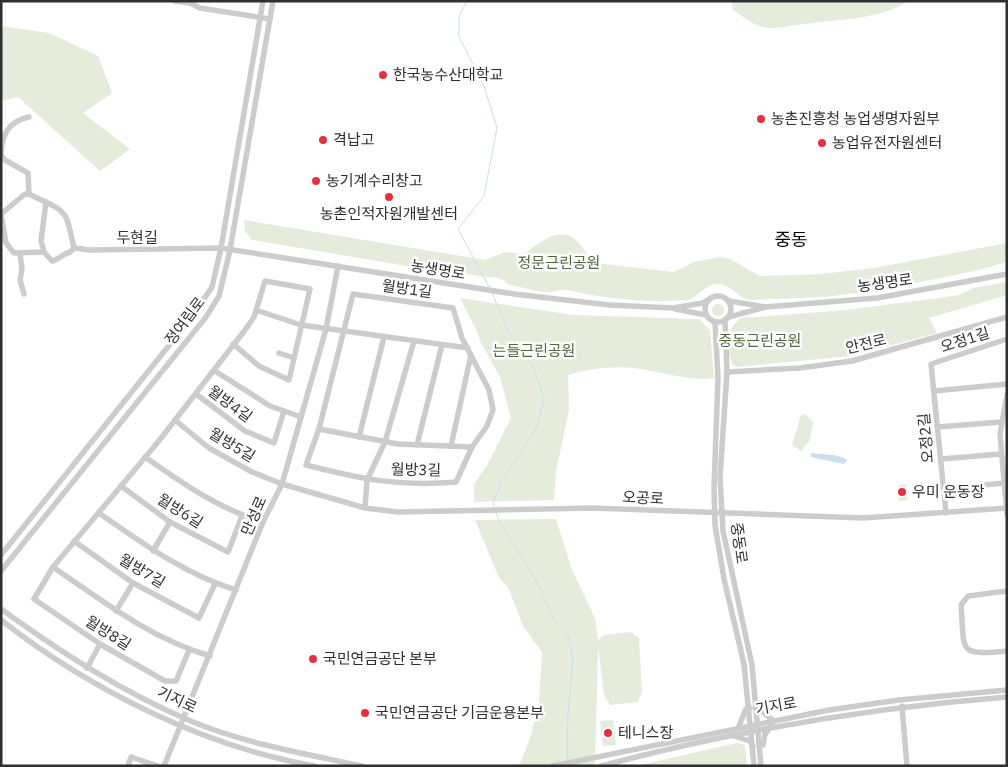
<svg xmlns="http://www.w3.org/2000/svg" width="1008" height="767" font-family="'IBM Plex Sans','Noto Sans KR',sans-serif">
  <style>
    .green { fill: #e5ecdc }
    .water { fill: #c9deec }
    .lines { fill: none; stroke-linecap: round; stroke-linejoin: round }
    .stream { stroke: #c9deec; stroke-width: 1 }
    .minor { stroke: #ccc; stroke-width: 5.5 }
    .poi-dot { fill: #e5313f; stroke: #fff; stroke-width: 2 }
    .labels { text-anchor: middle; stroke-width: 5; stroke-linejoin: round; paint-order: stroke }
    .poi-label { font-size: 15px; fill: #2f2f2f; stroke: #fff; text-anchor: start }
    .street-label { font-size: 15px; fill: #2f2f2f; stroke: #fff }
    .park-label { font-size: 15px; fill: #526a3c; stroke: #fff }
    .quarter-label { font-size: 18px; fill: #000; stroke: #fff }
  </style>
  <rect width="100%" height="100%" fill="#fff"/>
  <!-- green -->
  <g class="green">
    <path d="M731,1H909C877,20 840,19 804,24C792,25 775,30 763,27C751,24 743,16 733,10Z"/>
    <polygon points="1,26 49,33 98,56 112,93 83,113 130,149 100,171 18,97 1,101"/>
    <path d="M244,220L485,260L505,252L524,254C541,242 561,222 580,244C585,250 589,257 594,263L674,272L694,262L720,257L730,259L760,276L821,274L874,268L1007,243V262L979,270L901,286L874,288L865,292L824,297L749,300C738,297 731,285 719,284C703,283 698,300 686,300C648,303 604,299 568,290C561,289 555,292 549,292C536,292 520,286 507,284L504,280L497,278L425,269L252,240L245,231Z"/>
    <path d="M1007,282V295L929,318L937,333L851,356L736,367L732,364C726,347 725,327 742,318L846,310L939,298L959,295L973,288Z"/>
    <path d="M460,298L574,315L699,319L710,330L714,378C689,381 665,373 641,369C616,365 591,368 568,375L569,410L556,471L554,500L474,502V484L488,464L511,418L500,377L481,343L475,327Z"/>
    <circle cx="718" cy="310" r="6"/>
    <polygon points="805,414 813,422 810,440 801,451 792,445 801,415"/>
    <polygon points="906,484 907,500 899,501 898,485"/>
    <polygon points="556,519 572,570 595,618 598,640 604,635 631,632 639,638 642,692 638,702 610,705 604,695 598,647 595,766 519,766 531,736 539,703 542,652 523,626 508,587 499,578 475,520"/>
    <polygon points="613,720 616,745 603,746 600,721"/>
    <polygon points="737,743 745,745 747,766 636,766"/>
  </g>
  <!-- water -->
  <path class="water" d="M811,453C822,455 838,453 847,460L844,464L811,457Z"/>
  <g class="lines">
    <!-- stream -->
    <g class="stream">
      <polyline points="467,1 459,16 459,37 484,86 497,128 484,196 458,229 489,287"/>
      <polyline points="492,293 509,333 533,366 544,399 537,427 502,481 493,503 495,508"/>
      <polyline points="496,512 500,523 534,577 556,623 568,636 573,659 568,713 567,761"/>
    </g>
    <!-- minor -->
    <g class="minor">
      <polyline points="175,1 190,3 200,8 270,19"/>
      <path d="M1,154C2,134 9,121 29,117"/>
      <polyline points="1,155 5,160 28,173 29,194"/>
      <path d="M1,214L25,194H29C67,213 65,206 74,248L89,250L221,248L514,294L609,305L673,308L703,303L710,299"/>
      <path d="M1,214L6,243L14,253L44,252L52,261C59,260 62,254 70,252L74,248"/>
      <polyline points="44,252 41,241 46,202"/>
      <polyline points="20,254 22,269 20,280 24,294"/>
      <path d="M353,294L453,308L462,338L489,390L493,410L487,426L472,447L456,482C398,487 361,479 306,465L319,429Z"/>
      <circle cx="718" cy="309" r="13"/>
      <polyline points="729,301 765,307"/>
      <polyline points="675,309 706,315"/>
      <polyline points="256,310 301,325 468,348"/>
      <polyline points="729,317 765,307 877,298 1007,274"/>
      <polyline points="725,320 727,372 720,477 723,531 752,665 761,766"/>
      <polyline points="715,322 718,378 714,488 715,525 724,579 744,664 754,766"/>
      <polyline points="279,353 294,358"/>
      <polyline points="215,371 270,406 301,417"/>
      <polyline points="727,372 800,368 852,361 1007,317"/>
      <polyline points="934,391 1007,384"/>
      <polyline points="196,394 245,431 274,443 284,411"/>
      <polyline points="1007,395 1000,434 1007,514"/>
      <polyline points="175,420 209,448 252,472 282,484 365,508 398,512 592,508 863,518 1007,508"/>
      <polyline points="937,427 1001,422"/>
      <polyline points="319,429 398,444 472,447"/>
      <polyline points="359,437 384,337"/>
      <polyline points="417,445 442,345"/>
      <polyline points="451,446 471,355"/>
      <path d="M145,457C182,483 219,509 263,522"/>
      <polyline points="941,459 1001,454"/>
      <polyline points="121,486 170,522 228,552 242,516"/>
      <polyline points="943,489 1004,483"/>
      <polyline points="365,508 367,480 385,442 414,341"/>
      <path d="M99,513C142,543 186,575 236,590"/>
      <polyline points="946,513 931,364 1007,339"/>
      <polyline points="74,541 133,583 199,618 215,584"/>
      <polyline points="153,551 170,522"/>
      <polyline points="1,555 191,318 212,287 221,248 263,1"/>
      <path d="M53,567C102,601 152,639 210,656"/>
      <polyline points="1,571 206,317 219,296 230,250 273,1"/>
      <path d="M1007,591L968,596L961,605C965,651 956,656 1007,651"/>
      <path d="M1,609C62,653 124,693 193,722C247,744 306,754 362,766"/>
      <polyline points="116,611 133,583"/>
      <path d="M1,620C89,689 204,747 315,766"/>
      <polyline points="189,650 176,681 165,681 100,644 34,599 53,567 158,442 245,330 254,317 265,281 310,289 289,380 259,366 233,344"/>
      <polyline points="87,668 100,644"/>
      <polyline points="902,706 907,766"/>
      <polyline points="756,707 773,720"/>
      <polyline points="739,726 746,709 750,708"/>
      <polyline points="734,736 750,741 753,747"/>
      <polyline points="759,745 763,745 765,734 771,726"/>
      <polyline points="128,766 131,757 158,766"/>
      <polyline points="164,766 263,522 282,484 326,329 338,266"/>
      <polyline points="553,766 829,710 899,700 1007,690"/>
      <path d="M601,766C737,730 866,708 1007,697"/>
    </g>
  </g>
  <!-- markers -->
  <g class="poi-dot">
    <circle cx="383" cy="75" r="5"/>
    <circle cx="761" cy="119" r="5"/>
    <circle cx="323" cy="140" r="5"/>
    <circle cx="822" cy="143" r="5"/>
    <circle cx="316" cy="181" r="5"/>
    <circle cx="389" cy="197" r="5"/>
    <circle cx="902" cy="492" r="5"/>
    <circle cx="313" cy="659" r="5"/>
    <circle cx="365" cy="713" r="5"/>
    <circle cx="608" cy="733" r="5"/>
  </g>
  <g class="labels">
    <!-- poi labels -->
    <g class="poi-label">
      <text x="393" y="80">한국농수산대학교</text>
      <text x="771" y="124">농촌진흥청 농업생명자원부</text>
      <text x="333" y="145">격납고</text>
      <text x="832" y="148">농업유전자원센터</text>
      <text x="326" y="186">농기계수리창고</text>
      <text x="389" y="219" text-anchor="middle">농촌인적자원개발센터</text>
      <text x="912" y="497">우미 운동장</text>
      <text x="323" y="664">국민연금공단 본부</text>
      <text x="375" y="718">국민연금공단 기금운용본부</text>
      <text x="618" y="738">테니스장</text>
    </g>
    <!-- street labels -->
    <g class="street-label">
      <text x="137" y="243">두현길</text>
      <text transform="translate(438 270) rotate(9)" y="5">농생명로</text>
      <text transform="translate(885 283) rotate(-8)" y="5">농생명로</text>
      <text transform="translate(407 289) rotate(8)" y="5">월방1길</text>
      <text transform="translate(185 321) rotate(-53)" y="5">정여립로</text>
      <text transform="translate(965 340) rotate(-18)" y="5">오정1길</text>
      <text transform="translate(866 344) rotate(-13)" y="5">안전로</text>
      <text transform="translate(230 404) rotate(36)" y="5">월방4길</text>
      <text transform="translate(926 438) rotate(-95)" y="5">오정2길</text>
      <text transform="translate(232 445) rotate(31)" y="5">월방5길</text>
      <text transform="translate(416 470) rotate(1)" y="5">월방3길</text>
      <text transform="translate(643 498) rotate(3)" y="5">오공로</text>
      <text transform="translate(180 511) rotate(32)" y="5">월방6길</text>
      <text transform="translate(254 516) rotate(-66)" y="5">만성로</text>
      <text transform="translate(739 543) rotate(82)" y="5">중동로</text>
      <text transform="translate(142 571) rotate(31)" y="5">월방7길</text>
      <text transform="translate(108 633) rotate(32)" y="5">월방8길</text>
      <text transform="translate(177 700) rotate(25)" y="5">기지로</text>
      <text transform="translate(776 706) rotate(-10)" y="5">기지로</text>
    </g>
    <!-- park labels -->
    <g class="park-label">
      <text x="559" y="268">정문근린공원</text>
      <text x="760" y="346">중동근린공원</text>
      <text x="534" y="356">는들근린공원</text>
    </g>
    <!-- quarter labels -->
    <g class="quarter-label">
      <text x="791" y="246">중동</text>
    </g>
  </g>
  <!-- border -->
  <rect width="1008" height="767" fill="none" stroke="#2f2f2f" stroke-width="5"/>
</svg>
